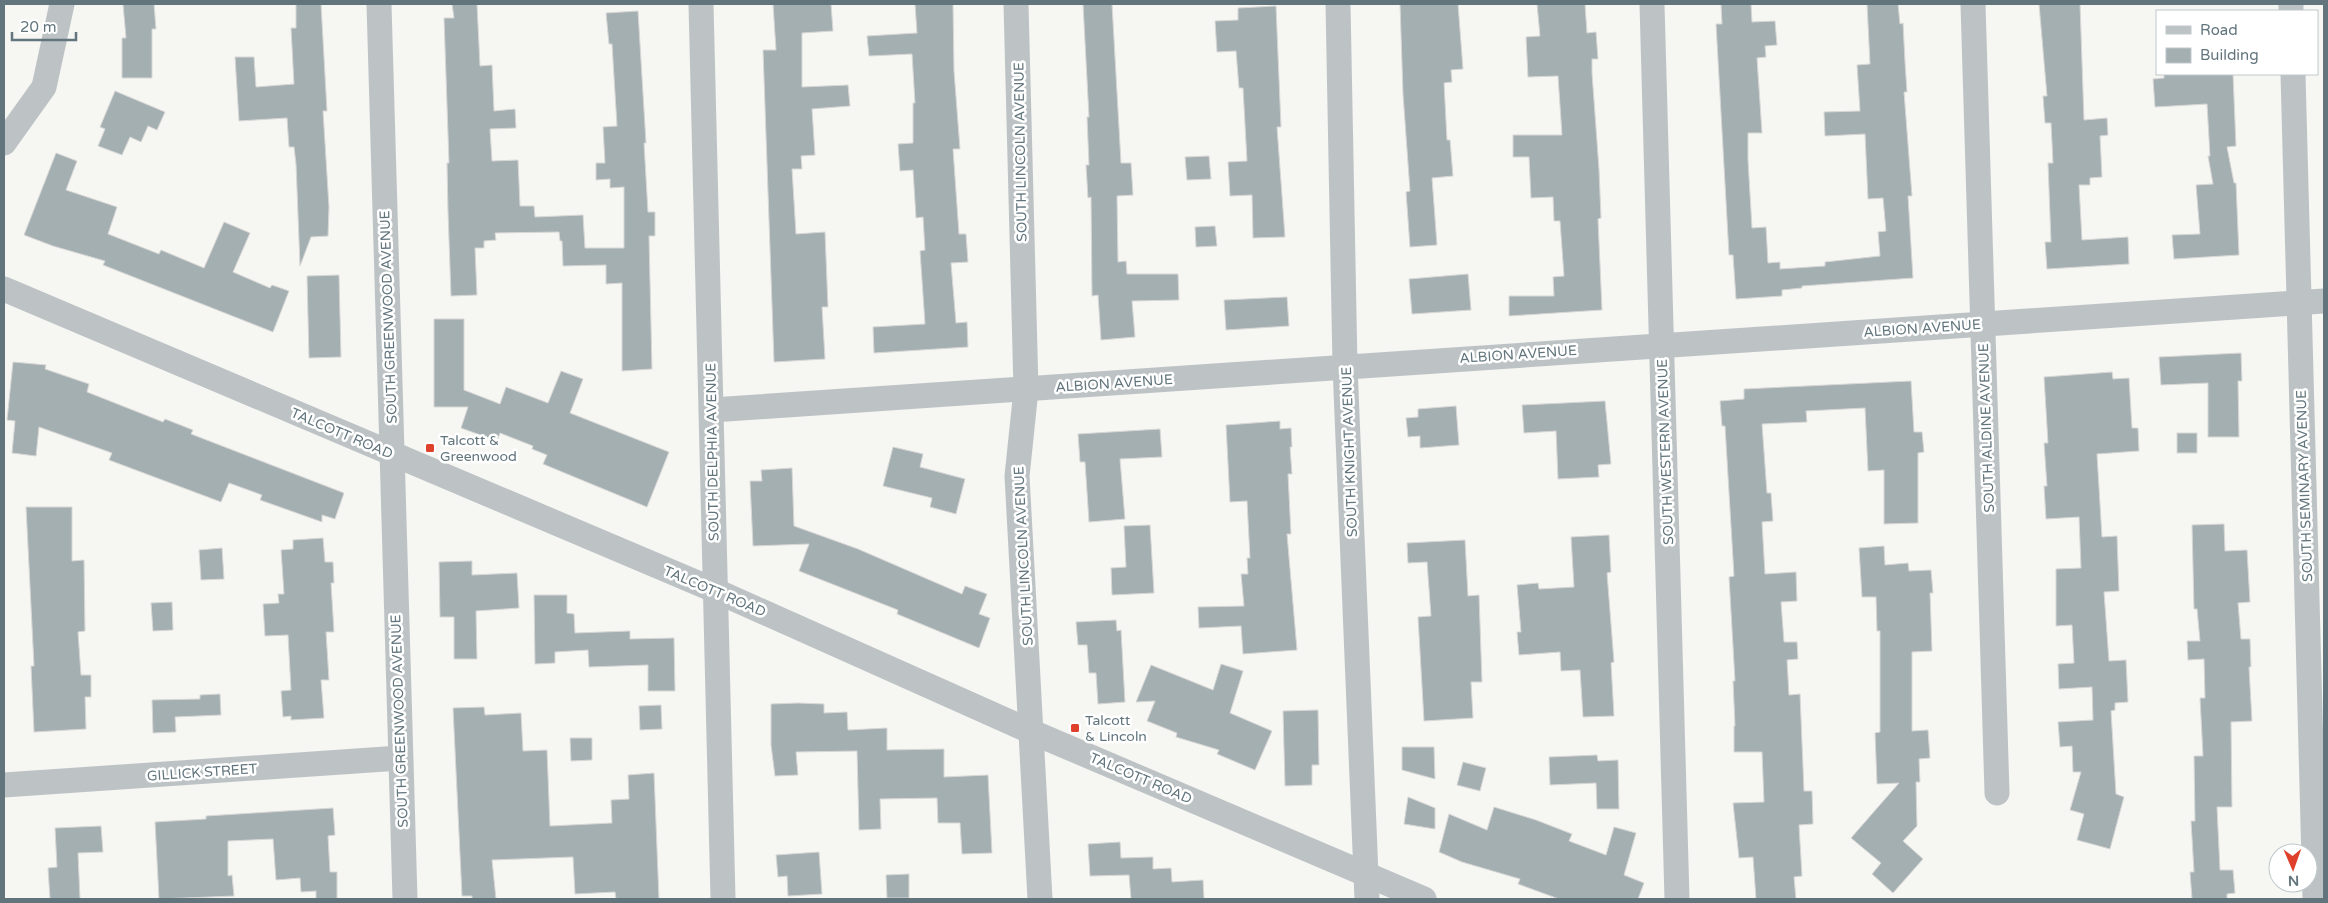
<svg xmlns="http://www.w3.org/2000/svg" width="2328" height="903" font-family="'Varela Round',sans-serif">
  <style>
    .building { fill: #a4afb2; stroke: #d8d7d6 }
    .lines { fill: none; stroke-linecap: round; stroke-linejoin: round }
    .minor { stroke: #bdc3c5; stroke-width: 25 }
    .poi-dot { fill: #de402b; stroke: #fff; stroke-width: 2 }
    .labels { text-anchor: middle; stroke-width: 5; stroke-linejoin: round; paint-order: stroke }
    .street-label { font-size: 14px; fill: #62757d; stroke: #fff }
    .poi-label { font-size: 14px; fill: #62757d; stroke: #fff; text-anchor: start }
  </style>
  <rect width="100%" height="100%" fill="#f6f6f3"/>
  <!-- building -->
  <g class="building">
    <polygon points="123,4 154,4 156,29 152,29 152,78 122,78 122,38 126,38"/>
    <polygon points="296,4 321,4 327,111 323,111 329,207 328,236 311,237 300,266 296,164 294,147 289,147 287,118 239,121 235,57 254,57 256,87 294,84 291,28 296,28"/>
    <polygon points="452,4 477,4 480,66 492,65 494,111 515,109 516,128 490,129 492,161 518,160 520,206 534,206 535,217 583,215 585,248 624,248 624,187 610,188 610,179 596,180 596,163 605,163 603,127 617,126 612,44 609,44 606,13 638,11 646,143 644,143 648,212 655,212 655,236 649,236 652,369 622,371 622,283 606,284 606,265 563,266 562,241 560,241 559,232 495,233 496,240 484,241 484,248 475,248 477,295 451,296 448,212 447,163 449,163 444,18 454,18"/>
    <polygon points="773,4 831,4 833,31 802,33 802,87 848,85 850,106 812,109 815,155 801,156 802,169 792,169 796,234 825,232 828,307 822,307 825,359 774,362 763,50 776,50"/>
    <polygon points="915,4 953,4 954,71 960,149 953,149 959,234 966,234 968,262 951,263 956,323 967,322 968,347 874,353 873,327 925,324 920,251 925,250 923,217 916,218 913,170 900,171 898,144 913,143 913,103 915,103 912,54 869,56 867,36 917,33"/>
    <polygon points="1083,4 1112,4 1121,163 1131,163 1133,195 1117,196 1118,262 1126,261 1127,274 1178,274 1179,300 1132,301 1135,337 1101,340 1098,295 1092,296 1091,197 1088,198 1086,165 1089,165 1087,117 1089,117"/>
    <polygon points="1400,4 1458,4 1463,69 1451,70 1452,82 1444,83 1447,140 1450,140 1453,176 1432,178 1437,245 1410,247 1406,192 1410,191 1403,94"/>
    <polygon points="1537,4 1585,4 1587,33 1596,32 1598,59 1592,59 1592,73 1599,169 1601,218 1598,219 1602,310 1509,316 1509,296 1554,296 1553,277 1564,276 1560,221 1554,221 1553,197 1531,198 1529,157 1513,157 1513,135 1562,135 1558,76 1528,77 1526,37 1540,36"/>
    <polygon points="1721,4 1751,4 1752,22 1775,21 1777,45 1765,46 1766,57 1757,58 1762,133 1748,133 1748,160 1752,228 1766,227 1768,263 1780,262 1780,269 1825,266 1825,262 1880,256 1878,232 1886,231 1883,198 1868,199 1865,134 1825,136 1824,112 1860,111 1857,65 1870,64 1867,4 1898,4 1900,24 1903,23 1905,62 1907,92 1904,92 1912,196 1908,196 1913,278 1802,286 1802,288 1782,290 1782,296 1736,299 1733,255 1729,255 1716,24 1722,24"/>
    <polygon points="2039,4 2080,4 2084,120 2107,118 2108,135 2100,136 2102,177 2090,178 2090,185 2079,185 2082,240 2128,237 2129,264 2047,269 2045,242 2051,242 2048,163 2053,163 2051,123 2045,123 2043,96 2047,96"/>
    <polygon points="1276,6 1281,127 1277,127 1285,237 1253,238 1252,195 1230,196 1228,162 1247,161 1243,88 1239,88 1236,51 1217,52 1215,21 1238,20 1238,8"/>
    <polygon points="2164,74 2233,74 2236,146 2227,147 2234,183 2236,183 2239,255 2174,259 2172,235 2200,234 2196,185 2213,184 2208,156 2210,156 2207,104 2155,107 2153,79 2164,78"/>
    <polygon points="115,91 165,112 157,130 148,126 141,142 130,137 122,155 98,146 105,129 100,127"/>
    <polygon points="56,153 77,161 66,190 117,207 108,234 159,254 161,250 204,268 224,222 250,233 233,272 270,288 272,285 289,291 273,332 103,265 105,261 53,246 24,235"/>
    <polygon points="1209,156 1211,179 1187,180 1185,157"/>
    <polygon points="1215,226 1217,246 1196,247 1195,227"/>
    <polygon points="1468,274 1471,310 1412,314 1409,279"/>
    <polygon points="339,275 341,357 309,358 307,276"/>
    <polygon points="1287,297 1289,326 1226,330 1224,300"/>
    <polygon points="434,319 464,319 464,390 500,404 506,387 548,403 561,371 583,379 570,413 669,452 647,507 543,464 547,455 532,449 533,446 500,433 497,441 461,428 468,407 434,407"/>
    <polygon points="2241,353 2242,381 2238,381 2239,437 2208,437 2208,383 2161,385 2159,357"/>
    <polygon points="13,362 46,365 45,369 89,384 87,392 163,422 165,419 193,430 191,434 344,493 335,519 322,515 322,522 260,500 262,495 229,483 221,502 109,460 112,453 39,427 36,456 12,453 15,421 7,420"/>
    <polygon points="2112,372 2113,379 2129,378 2132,428 2138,428 2139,451 2097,454 2102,537 2117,536 2119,591 2104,592 2109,661 2126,660 2128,702 2115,703 2115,710 2111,711 2116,794 2124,797 2110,849 2077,840 2084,814 2070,810 2081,772 2073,772 2072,746 2060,747 2058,722 2093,720 2092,687 2059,689 2058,664 2074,663 2072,625 2056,626 2056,569 2081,568 2079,517 2046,519 2044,486 2047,486 2044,443 2048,443 2044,377"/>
    <polygon points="1911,381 1914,432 1922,432 1924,452 1918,453 1918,523 1884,524 1884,470 1868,471 1865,408 1806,411 1807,422 1762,424 1767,493 1771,493 1773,521 1762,522 1765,574 1796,572 1797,601 1781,602 1784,642 1797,642 1798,659 1787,660 1789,695 1800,694 1804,791 1812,791 1813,824 1799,825 1802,876 1794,877 1796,899 1756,899 1753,857 1739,858 1733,803 1764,802 1762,752 1734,752 1734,726 1735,726 1733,681 1735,681 1729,577 1734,576 1725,426 1722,426 1720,401 1744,399 1744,389"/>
    <polygon points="1605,401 1611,464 1598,465 1599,477 1558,479 1556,431 1524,433 1522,405"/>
    <polygon points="1456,406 1459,445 1420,448 1420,436 1408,437 1406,418 1418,417 1418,409"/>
    <polygon points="1280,421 1280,429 1291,428 1292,447 1290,447 1292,474 1288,474 1291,534 1287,534 1297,650 1243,654 1241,626 1199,628 1198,607 1244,606 1241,574 1248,574 1247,558 1250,558 1247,501 1230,502 1226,425"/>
    <polygon points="1160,429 1162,457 1120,459 1125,519 1089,522 1085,462 1080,462 1078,434"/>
    <rect x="2177" y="433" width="20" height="20"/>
    <polygon points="893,447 923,454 920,467 965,479 956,514 930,507 932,498 883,486"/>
    <polygon points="792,468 794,526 858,549 962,594 965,586 987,594 979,614 990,618 979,648 897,614 898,610 799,571 809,544 753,546 750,481 762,481 761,470"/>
    <polygon points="26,507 72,507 72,561 84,560 85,631 78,632 81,675 91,675 91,697 85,697 86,729 34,732 31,666 34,666"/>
    <polygon points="2224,524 2225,551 2247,550 2250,602 2238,603 2241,639 2250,639 2251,667 2249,667 2252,721 2231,722 2232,807 2217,807 2220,870 2233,870 2235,893 2227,894 2227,899 2192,899 2190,872 2194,872 2191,821 2195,821 2194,756 2203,756 2200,698 2205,698 2204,659 2188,660 2187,641 2200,641 2197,609 2194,609 2192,525"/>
    <polygon points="1150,525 1154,593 1112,595 1111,568 1126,567 1124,526"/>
    <polygon points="1609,535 1611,572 1607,573 1614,662 1611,663 1614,716 1583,717 1580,670 1561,671 1560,652 1519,655 1517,632 1521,632 1517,585 1538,583 1539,589 1574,587 1571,537"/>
    <polygon points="323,538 325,562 333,562 334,583 331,583 334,632 326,632 329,680 321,680 324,718 291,720 291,716 283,717 281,691 291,690 288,635 265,636 263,604 279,603 278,594 284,594 281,550 293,549 293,540"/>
    <polygon points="1465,540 1468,596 1479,595 1482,682 1471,682 1473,718 1424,721 1418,617 1431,616 1427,562 1408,563 1407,543"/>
    <polygon points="1884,546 1885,565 1908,563 1909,571 1931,570 1933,593 1930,593 1932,651 1912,652 1912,731 1928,730 1930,758 1919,759 1920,782 1916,782 1917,826 1903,841 1923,859 1893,893 1872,874 1881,863 1851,838 1899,783 1877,784 1875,733 1880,732 1880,631 1877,631 1876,597 1862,597 1859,548"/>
    <polygon points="222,548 224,579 201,580 199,550"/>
    <polygon points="472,561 472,575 517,573 519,608 476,611 477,659 454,659 454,617 440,617 439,562"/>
    <polygon points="534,595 567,595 567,613 574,614 575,633 630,631 630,639 674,638 675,691 648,691 648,665 589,667 588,650 555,652 555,663 535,664"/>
    <polygon points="172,602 173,630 153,631 151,603"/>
    <polygon points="1116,620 1117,631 1121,630 1125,702 1098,704 1096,673 1089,673 1087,645 1078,645 1076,622"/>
    <polygon points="1221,664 1243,671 1230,713 1272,731 1255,770 1217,754 1219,750 1176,737 1177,733 1147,721 1155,701 1136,702 1151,665 1213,690"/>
    <polygon points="220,694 221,715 175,717 176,732 153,733 152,700 200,699 200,695"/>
    <polygon points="798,703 824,704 824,713 847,712 848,730 887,728 887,750 944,749 944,777 988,775 992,853 962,854 960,823 938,823 937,798 880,799 881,829 859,830 857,751 796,752 798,775 775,776 771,745 771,704"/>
    <polygon points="661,705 662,729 640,730 639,706"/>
    <polygon points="484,707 485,715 521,713 523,751 547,750 550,826 612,823 611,800 629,799 628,775 654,773 659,899 616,899 615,892 575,894 573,857 492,860 496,899 472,899 472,896 462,896 453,708"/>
    <polygon points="1318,710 1319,765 1312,765 1312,785 1285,786 1283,711"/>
    <polygon points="570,738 592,738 592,760 571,761"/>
    <polygon points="1402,747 1434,747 1435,779 1402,770"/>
    <polygon points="1597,755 1598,761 1618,760 1619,809 1597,809 1596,783 1550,785 1549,757"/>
    <polygon points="1463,762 1486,768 1480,791 1457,785"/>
    <polygon points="1408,797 1435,808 1435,829 1404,824"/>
    <polygon points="1494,807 1536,820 1572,834 1569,841 1606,855 1614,827 1636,833 1624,875 1644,883 1638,899 1559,899 1518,884 1520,879 1462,862 1439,852 1449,814 1487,830"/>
    <polygon points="333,808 335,835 328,836 330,872 337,872 337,899 316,899 316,891 301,892 300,878 276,880 273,839 228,841 228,876 232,875 234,896 159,899 155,822 206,819 206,816"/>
    <polygon points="101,826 103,852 78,853 80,899 50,899 48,868 57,867 55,828"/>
    <polygon points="1120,842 1121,858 1153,857 1153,869 1171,868 1172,882 1203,880 1204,899 1131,899 1129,875 1090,876 1088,844"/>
    <polygon points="819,852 822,894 788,896 787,876 778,877 776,855"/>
    <polygon points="909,874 909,898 887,898 886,875"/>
  </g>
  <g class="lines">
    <!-- minor -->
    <g class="minor">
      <polyline points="379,4 405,899"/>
      <polyline points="701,4 723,899"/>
      <polyline points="1016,4 1026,390 1017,476 1040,899"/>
      <polyline points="1338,4 1345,366 1367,899"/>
      <polyline points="1652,4 1677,899"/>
      <polyline points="1973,4 1997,793"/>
      <polyline points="2291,4 2291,11"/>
      <polyline points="2293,74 2315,899"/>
      <polyline points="4,143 44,87 62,4"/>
      <polyline points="4,289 714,590 1032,732 1424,899"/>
      <polyline points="712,410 2324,301"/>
      <polyline points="4,785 400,758"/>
    </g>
  </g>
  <!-- markers -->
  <g class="poi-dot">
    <rect x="425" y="443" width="10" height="10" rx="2.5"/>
    <rect x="1070" y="723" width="10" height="10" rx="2.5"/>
  </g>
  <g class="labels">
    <!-- street labels -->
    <g class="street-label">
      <text transform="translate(1020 152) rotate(-91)" y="5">SOUTH LINCOLN AVENUE</text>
      <text transform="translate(388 317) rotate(-92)" y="5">SOUTH GREENWOOD AVENUE</text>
      <text transform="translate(1922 328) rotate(-4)" y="5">ALBION AVENUE</text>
      <text transform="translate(1518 354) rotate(-4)" y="5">ALBION AVENUE</text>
      <text transform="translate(1114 383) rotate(-4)" y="5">ALBION AVENUE</text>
      <text transform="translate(1986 428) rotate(-92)" y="5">SOUTH ALDINE AVENUE</text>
      <text transform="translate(342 433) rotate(23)" y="5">TALCOTT ROAD</text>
      <text transform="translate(712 452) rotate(-91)" y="5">SOUTH DELPHIA AVENUE</text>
      <text transform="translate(1349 452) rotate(-92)" y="5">SOUTH KNIGHT AVENUE</text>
      <text transform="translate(1665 452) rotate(-92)" y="5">SOUTH WESTERN AVENUE</text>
      <text transform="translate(2304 486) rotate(-92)" y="5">SOUTH SEMINARY AVENUE</text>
      <text transform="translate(1023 556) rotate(-93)" y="5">SOUTH LINCOLN AVENUE</text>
      <text transform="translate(715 591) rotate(23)" y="5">TALCOTT ROAD</text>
      <text transform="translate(399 721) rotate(-92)" y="5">SOUTH GREENWOOD AVENUE</text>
      <text transform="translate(202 772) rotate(-4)" y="5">GILLICK STREET</text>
      <text transform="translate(1141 778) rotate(23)" y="5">TALCOTT ROAD</text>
    </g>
    <!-- poi labels -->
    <g class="poi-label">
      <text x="440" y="445">Talcott &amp;<tspan x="440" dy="16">Greenwood</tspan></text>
      <text x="1085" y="725">Talcott<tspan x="1085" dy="16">&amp; Lincoln</tspan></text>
    </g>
  </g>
  <!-- border -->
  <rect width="2328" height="903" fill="none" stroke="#62757d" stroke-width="10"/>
  <!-- legend -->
  <rect x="2156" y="10" width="162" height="65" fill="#ffffff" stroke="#c0c8cb"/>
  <rect x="2166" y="26" width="25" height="8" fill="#bdc3c5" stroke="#c0c8cb"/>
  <text x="2200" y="35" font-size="15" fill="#62757d">Road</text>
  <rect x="2166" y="48" width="25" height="15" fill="#a4afb2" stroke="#c0c8cb"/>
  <text x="2200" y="60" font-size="15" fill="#62757d">Building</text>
  <!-- north arrow -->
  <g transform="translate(2293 868) rotate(178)"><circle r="24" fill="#ffffff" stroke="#c0c8cb"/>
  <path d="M0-4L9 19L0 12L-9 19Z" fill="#de402b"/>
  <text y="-8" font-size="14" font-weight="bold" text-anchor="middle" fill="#62757d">N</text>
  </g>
  <!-- scale -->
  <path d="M12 32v8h64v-8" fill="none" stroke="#62757d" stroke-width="2.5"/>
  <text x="20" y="32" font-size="15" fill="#62757d" stroke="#ffffff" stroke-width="4" paint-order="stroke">20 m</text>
</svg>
